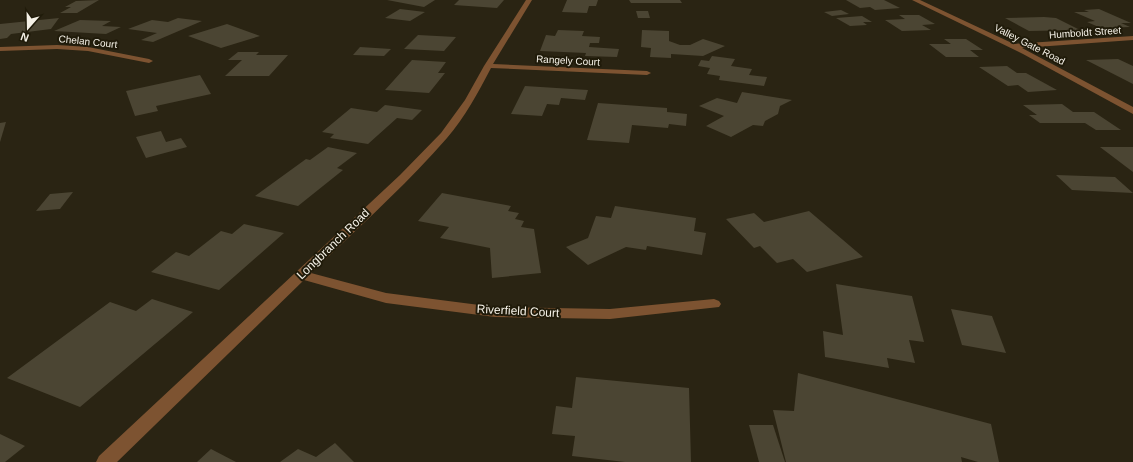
<svg xmlns="http://www.w3.org/2000/svg" width="1133" height="462" font-family="Arial,sans-serif">
  <style>
    .building { fill: #4b4533 }
    .lines { fill: none; stroke-linecap: round; stroke-linejoin: round }
    .street { fill: #7d5331; fill-rule: evenodd }
    .labels { text-anchor: middle; stroke-width: 4; stroke-linejoin: round; paint-order: stroke }
    .far-street-label { font-size: 10px; fill: #f5f1e7; stroke: #201b0a }
    .street-label { font-size: 12px; fill: #f5f1e7; stroke: #201b0a }
  </style>
  <rect width="100%" height="100%" fill="#2a2413"/>
  <!-- building -->
  <g class="building">
    <polygon points="99,0 77,13 60,13 71,7 65,7 76,1"/>
    <polygon points="387,0 435,0 424,7"/>
    <polygon points="459,0 504,0 497,8 454,5"/>
    <polygon points="567,0 598,0 596,6 589,6 587,13 562,12"/>
    <polygon points="629,0 680,0 682,3 631,3"/>
    <polygon points="846,0 884,0 900,8 875,10 870,7 860,8"/>
    <polygon points="400,9 425,12 410,21 385,18"/>
    <polygon points="1099,9 1131,23 1121,23 1130,27 1101,28 1087,22 1095,21 1074,12 1089,12 1084,10"/>
    <polygon points="841,10 849,14 832,16 824,12"/>
    <polygon points="636,11 648,11 650,18 638,18"/>
    <polygon points="899,15 919,15 935,24 922,25 931,30 902,31 885,20 905,19"/>
    <polygon points="862,16 872,22 863,22 867,25 850,26 836,18"/>
    <polygon points="1044,17 1056,18 1080,30 1029,31 1005,18"/>
    <polygon points="59,18 51,29 11,34 7,38 0,39 0,24"/>
    <polygon points="178,18 202,21 153,42 141,40 157,33 128,29 152,20 168,22"/>
    <polygon points="80,20 111,21 102,26 121,27 106,34 54,31"/>
    <polygon points="227,24 260,36 221,48 188,36"/>
    <polygon points="558,30 584,31 582,36 600,37 599,43 590,43 589,47 619,49 617,57 585,56 586,53 540,51 546,35 555,36"/>
    <polygon points="642,30 669,31 669,41 680,45 690,45 703,39 725,46 703,56 671,54 671,58 650,57 651,48 641,47"/>
    <polygon points="418,35 456,37 444,51 404,49"/>
    <polygon points="944,39 966,39 983,50 970,50 979,57 946,57 929,44 951,44"/>
    <polygon points="360,47 391,49 384,56 353,55"/>
    <polygon points="238,52 259,52 256,55 288,55 269,76 225,76 242,60 228,60"/>
    <polygon points="712,56 735,59 731,66 752,69 749,75 767,77 764,86 719,80 720,76 707,74 710,68 698,66 701,60 709,61"/>
    <polygon points="1118,59 1133,66 1133,84 1086,60"/>
    <polygon points="412,60 446,62 438,73 445,73 429,93 385,90"/>
    <polygon points="1007,66 1017,73 1026,73 1057,90 1028,92 1018,85 1008,86 979,67"/>
    <polygon points="200,75 211,94 156,106 158,111 135,116 126,91"/>
    <polygon points="525,86 588,90 585,100 561,98 559,105 547,104 542,116 511,114"/>
    <polygon points="742,92 792,100 780,106 778,114 765,121 763,126 753,125 731,137 706,126 724,116 699,106 717,98 737,103"/>
    <polygon points="598,103 667,108 667,112 687,114 686,126 669,124 668,128 632,125 629,143 587,140"/>
    <polygon points="1062,104 1073,112 1094,112 1121,130 1096,130 1085,123 1040,123 1029,115 1037,115 1023,105"/>
    <polygon points="385,105 422,110 412,120 397,118 368,144 330,138 334,134 322,132 351,108 377,112"/>
    <polygon points="6,122 0,142 0,123"/>
    <polygon points="161,131 166,142 181,138 187,147 146,158 136,137"/>
    <polygon points="328,147 357,153 337,168 343,170 298,206 255,196 306,159 310,160"/>
    <polygon points="1100,147 1133,147 1133,172"/>
    <polygon points="1056,175 1115,177 1133,193 1072,190"/>
    <polygon points="73,192 60,209 36,211 50,194"/>
    <polygon points="442,193 511,206 508,211 519,213 515,219 524,221 521,227 534,229 541,273 492,278 490,248 440,238 449,227 418,221"/>
    <polygon points="615,206 696,218 694,231 706,233 702,255 647,246 646,250 626,247 588,265 566,247 588,238 596,216 611,218"/>
    <polygon points="809,211 863,257 807,272 793,259 777,263 760,246 754,248 726,219 754,213 764,222"/>
    <polygon points="244,224 284,233 219,290 151,272 176,252 189,256 221,231 232,234"/>
    <polygon points="836,284 912,296 924,342 909,340 915,363 887,358 889,368 825,357 823,331 843,335"/>
    <polygon points="152,299 193,312 80,407 7,378 110,302 136,311"/>
    <polygon points="951,309 992,316 1006,353 962,345"/>
    <polygon points="798,373 991,424 999,462 978,462 961,457 962,462 786,462 773,410 794,411"/>
    <polygon points="576,377 689,388 691,462 625,462 572,456 575,436 552,434 556,406 572,408"/>
    <polygon points="749,425 773,425 785,462 759,462"/>
    <polygon points="0,434 25,446 5,462 0,462"/>
    <polygon points="335,443 354,462 280,462 298,449 316,457"/>
    <polygon points="211,449 236,462 197,462"/>
  </g>
  <g class="lines">
    <!-- street -->
    <g class="street">
      <path d="M526,0H532L493,64L647,71L651,73L647,75L491,68C478,93 465,117 447,138C405,186 357,229 311,273L386,293L495,307L610,309L714,299L719,301L721,304L719,307L610,319L495,317L386,303L304,280L117,462H96L99,456L400,175L441,133L465,100L484,66Z"/>
      <polygon points="912,0 920,0 1014,44 1133,36 1133,40 1022,48 1133,107 1133,114 1023,54"/>
      <polygon points="57,45 88,47 149,59 153,61 149,63 88,51 57,49 0,51 0,47"/>
    </g>
  </g>
  <g class="labels">
    <!-- far-street labels -->
    <g class="far-street-label">
      <text transform="translate(1085 32) rotate(-4)" y="4">Humboldt Street</text>
      <text transform="translate(88 41) rotate(6)" y="4">Chelan Court</text>
      <text transform="translate(1030 44) rotate(27)" y="4">Valley Gate Road</text>
      <text transform="translate(568 60) rotate(3)" y="4">Rangely Court</text>
    </g>
    <!-- street labels -->
    <g class="street-label">
      <text transform="translate(333 244) rotate(-44)" y="4">Longbranch Road</text>
      <text transform="translate(518 311) rotate(3)" y="4">Riverfield Court</text>
    </g>
  </g>
  <!-- north arrow -->
  <g transform="translate(28 28) rotate(200)" stroke="#201b0a" stroke-width="3" paint-order="stroke">
  <path d="M0-3L7 15L0 10L-7 15Z" fill="#f5f1e7"/>
  <text y="-6" font-size="11" font-weight="bold" text-anchor="middle" fill="#f5f1e7">N</text>
  </g>
</svg>
